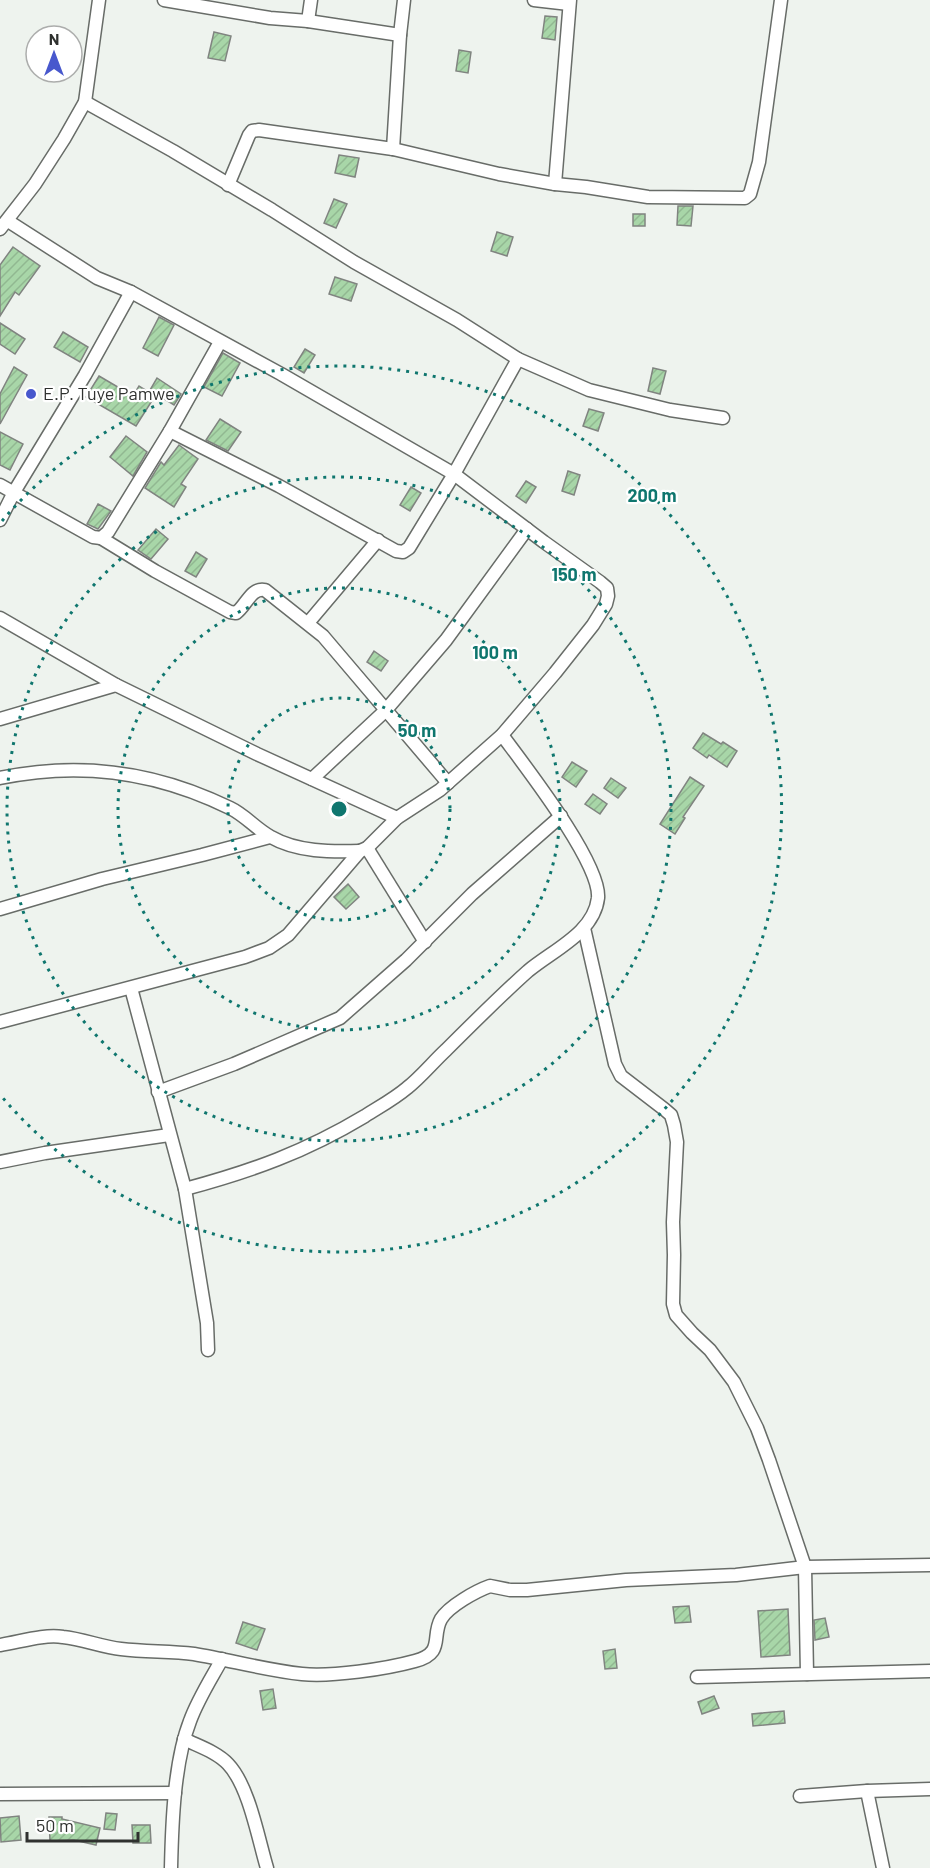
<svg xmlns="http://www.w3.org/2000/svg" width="930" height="1868" font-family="Barlow,sans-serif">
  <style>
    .building { fill: url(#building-hatch); stroke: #808480; stroke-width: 1.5 }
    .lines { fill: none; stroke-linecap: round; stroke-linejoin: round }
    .minor-casing { stroke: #686c68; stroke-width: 15 }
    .minor { stroke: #fff; stroke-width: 12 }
    .ring { fill: none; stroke: #0f766e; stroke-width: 3; stroke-dasharray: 3 6 }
    .poi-dot { fill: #4858cd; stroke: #fff; stroke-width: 2 }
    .labels { text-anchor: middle; stroke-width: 4.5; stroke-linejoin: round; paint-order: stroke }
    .poi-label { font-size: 18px; fill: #2f312f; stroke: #fff; text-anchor: start }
    .centre { fill: #0f766e; stroke: #fff; stroke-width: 3 }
    .ring-label { font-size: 18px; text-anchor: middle; font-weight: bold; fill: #0f766e; stroke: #fff; stroke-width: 4.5; stroke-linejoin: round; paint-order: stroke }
  </style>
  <defs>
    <pattern id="building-hatch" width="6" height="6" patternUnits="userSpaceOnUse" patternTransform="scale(1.5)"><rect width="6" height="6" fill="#a8d6a8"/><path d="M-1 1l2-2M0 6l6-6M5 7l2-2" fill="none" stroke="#91b891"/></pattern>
  </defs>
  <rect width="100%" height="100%" fill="#eef3ee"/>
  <!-- building -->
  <g class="building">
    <polygon points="545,16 557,17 555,40 542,38"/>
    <polygon points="214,32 231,36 225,61 208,58"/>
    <polygon points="459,50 471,52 468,73 456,71"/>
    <polygon points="339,155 359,158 355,177 335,173"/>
    <polygon points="334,199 347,204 336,228 324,223"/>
    <polygon points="678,206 693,206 691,226 677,225"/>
    <rect x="633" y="214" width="12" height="12"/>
    <polygon points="497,232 513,237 507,256 491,251"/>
    <polygon points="13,247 40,266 19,295 15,292 0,316 0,265"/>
    <polygon points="335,277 357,284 351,301 329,294"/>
    <polygon points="159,317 174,325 158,356 143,348"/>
    <polygon points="0,323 25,339 15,354 0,344"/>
    <polygon points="63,332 88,347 80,362 54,347"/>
    <polygon points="305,349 315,355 304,373 294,367"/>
    <polygon points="223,353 240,363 222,396 204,387"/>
    <polygon points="14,367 27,375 0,424 0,394"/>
    <polygon points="653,368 666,371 660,394 648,391"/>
    <polygon points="99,376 133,396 139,386 155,396 136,426 86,397"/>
    <polygon points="157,378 181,394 174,405 150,390"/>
    <polygon points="589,409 604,413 598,431 583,426"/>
    <polygon points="220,419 241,432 228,451 206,440"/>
    <polygon points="0,432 23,444 10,470 0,465"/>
    <polygon points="126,436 147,452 133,476 110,457"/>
    <polygon points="179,445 198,459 181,484 186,487 174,507 145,488 161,462 164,465"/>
    <polygon points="568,471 580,475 574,495 562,491"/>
    <polygon points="526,481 536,487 526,503 516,496"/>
    <polygon points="411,487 421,493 410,511 400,505"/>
    <polygon points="98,504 111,511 98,529 87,524"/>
    <polygon points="156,529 168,539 151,559 138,550"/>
    <polygon points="196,552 207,559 196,577 185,571"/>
    <polygon points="374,651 388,661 381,671 367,662"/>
    <polygon points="703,733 721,744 723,742 737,751 727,767 709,755 707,758 693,748"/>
    <polygon points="572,762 587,771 576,787 562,777"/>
    <polygon points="690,777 704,786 683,817 685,818 675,834 660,824"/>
    <polygon points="611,778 626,788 618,798 604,788"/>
    <polygon points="593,794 607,804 600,814 585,804"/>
    <polygon points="348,884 359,897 346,909 334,897"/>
    <polygon points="689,1606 691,1622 675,1623 673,1607"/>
    <polygon points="788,1609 790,1655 761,1657 758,1611"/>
    <polygon points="825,1618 829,1637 815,1640 814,1620"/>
    <polygon points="243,1622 265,1629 257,1650 236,1643"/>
    <polygon points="615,1649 617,1668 605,1669 603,1651"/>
    <polygon points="273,1689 276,1708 263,1710 260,1691"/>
    <polygon points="714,1696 719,1708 702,1714 698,1702"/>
    <polygon points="784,1711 785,1723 753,1726 752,1714"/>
    <polygon points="106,1813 117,1814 115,1830 104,1829"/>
    <polygon points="19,1816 21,1840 1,1842 0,1818"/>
    <polygon points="49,1817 62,1817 62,1819 100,1828 96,1845 74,1840 50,1841"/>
    <polygon points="132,1825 150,1825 151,1843 133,1843"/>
  </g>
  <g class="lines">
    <defs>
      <g id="minor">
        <polyline points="164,0 270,18 308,21 400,35"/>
        <polyline points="534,0 569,4"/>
        <polyline points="308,21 311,0"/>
        <polyline points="85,102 173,151 272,210 354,262 457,320 518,359 589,390 670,410 723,418"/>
        <polyline points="393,149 400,35 404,0"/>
        <polyline points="555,184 570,0"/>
        <polyline points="228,185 249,135 252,131 259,130 393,149 499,174 555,184 586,187 648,197 745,198 750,194 759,162 781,0"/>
        <polyline points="0,229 35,184 64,139 85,102 99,0"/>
        <polyline points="170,431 279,486 396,551 403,552 409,548 454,474 518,359"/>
        <polyline points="0,485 93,537 101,538 108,532 170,431 220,342"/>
        <polyline points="0,520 14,492 85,375 131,292"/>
        <path d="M101,538L155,571L230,612L236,613C246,606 251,587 265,590L323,636L448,783"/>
        <polyline points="0,618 116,685 257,754 397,818"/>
        <polyline points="308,623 378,540"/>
        <polyline points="0,719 116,685"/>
        <path d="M0,778C80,761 157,772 230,808C245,815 256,829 271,837C297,852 331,852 360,851"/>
        <polyline points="312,779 385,711 446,640 527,529"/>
        <polyline points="367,848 425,942"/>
        <polyline points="0,909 102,879 202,855 270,837"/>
        <polyline points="584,928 615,1064 621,1076 664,1109 671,1115 674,1125 677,1142 673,1222 674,1255 673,1304 676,1315 692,1333 710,1350 734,1382 757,1428 769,1460 805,1567 807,1674"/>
        <polyline points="131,988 185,1189 207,1323 208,1350"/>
        <polyline points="0,1022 245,957 269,948 288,935 360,851 367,848 397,818 440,790 502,735 555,673 593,625 606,604 608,596 607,588 600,582 544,542 454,474 281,374 131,292 97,278 8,221"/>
        <polyline points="158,1092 234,1064 340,1018 406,960 472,894 561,816"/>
        <polyline points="0,1162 45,1153 169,1135"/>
        <path d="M185,1189C252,1171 305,1152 365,1116C379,1107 394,1099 407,1088C421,1077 433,1062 446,1050C473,1023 500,996 528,971C553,950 594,933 598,898C601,863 524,765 502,735"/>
        <path d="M0,1645C20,1642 43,1634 63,1637C83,1639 102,1647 121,1649C146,1652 170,1651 194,1654C230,1660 265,1670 302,1674C331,1677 386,1669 415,1661C445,1653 431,1637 441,1619C449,1606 476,1591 490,1586L510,1590H527L626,1580L736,1575L805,1567L930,1565"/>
        <polyline points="697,1677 930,1671"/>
        <path d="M184,1739C198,1746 217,1752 228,1764C249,1786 258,1838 267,1868"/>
        <polyline points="867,1791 883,1868"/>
        <polyline points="0,1794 175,1793"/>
        <polyline points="800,1796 867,1791 930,1789"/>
        <path d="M171,1868C172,1824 174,1762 190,1721C198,1699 211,1679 222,1659"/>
      </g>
    </defs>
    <!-- minor casing -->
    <use href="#minor" class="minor-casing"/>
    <!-- minor -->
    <use href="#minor" class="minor"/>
  </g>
  <!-- distance rings -->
  <g class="ring">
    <circle cx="339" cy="809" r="111"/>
    <circle cx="339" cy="809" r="221"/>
    <circle cx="339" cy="809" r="332"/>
    <path d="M2 521A443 443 0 1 1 2 1097"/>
  </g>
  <!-- markers -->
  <circle class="poi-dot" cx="31" cy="394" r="6"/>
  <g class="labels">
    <!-- poi labels -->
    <g class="poi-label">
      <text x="43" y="400">E.P. Tuye Pamwe</text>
    </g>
  </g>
  <circle cx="339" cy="809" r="9" class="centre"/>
  <g class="ring-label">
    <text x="652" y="502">200 m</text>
    <text x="574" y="581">150 m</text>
    <text x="495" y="659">100 m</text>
    <text x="417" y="737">50 m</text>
  </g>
  <!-- north arrow -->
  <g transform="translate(54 54)"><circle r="28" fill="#ffffff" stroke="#acadac" stroke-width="1.5"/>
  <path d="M0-4.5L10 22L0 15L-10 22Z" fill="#4858cd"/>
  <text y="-9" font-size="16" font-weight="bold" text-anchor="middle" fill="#2f312f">N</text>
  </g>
  <!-- scale -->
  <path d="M27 1832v9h111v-9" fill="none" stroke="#2f312f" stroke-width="3"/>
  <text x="36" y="1832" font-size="18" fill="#2f312f" stroke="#ffffff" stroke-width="4.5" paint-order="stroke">50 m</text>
</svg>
